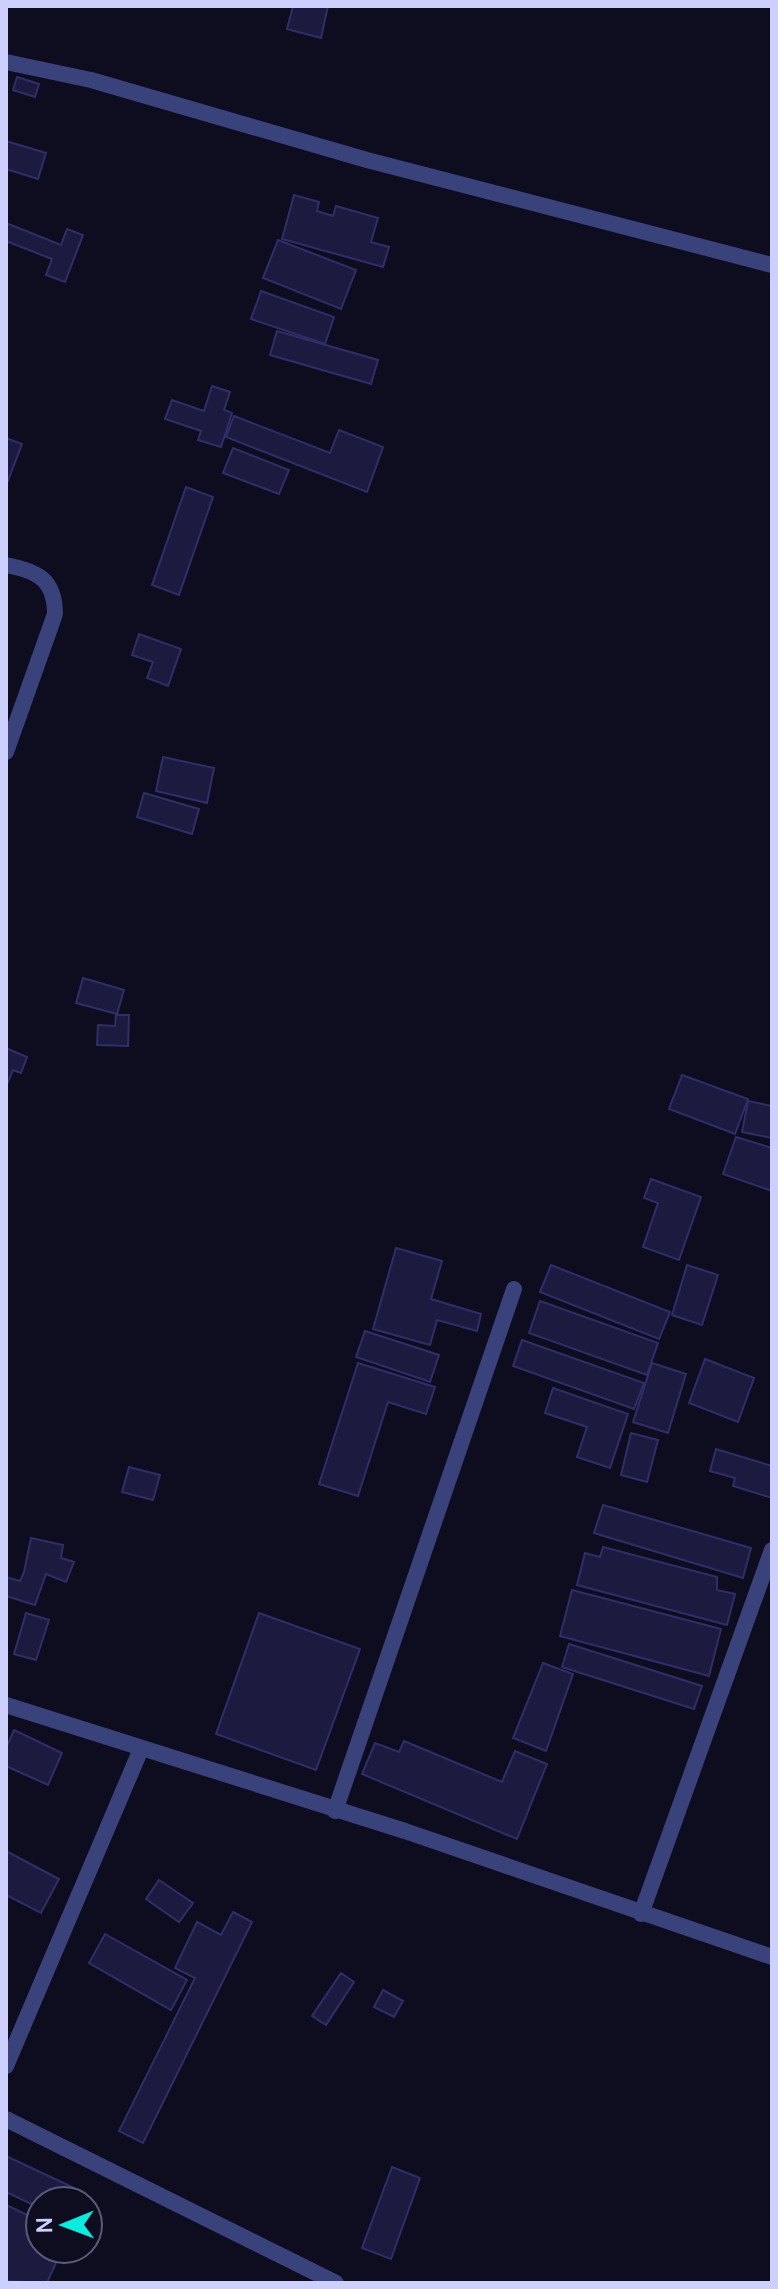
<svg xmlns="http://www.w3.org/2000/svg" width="778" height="2289" font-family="Manrope,sans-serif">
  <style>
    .building { fill: #1c1a3f; stroke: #302d69; stroke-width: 2 }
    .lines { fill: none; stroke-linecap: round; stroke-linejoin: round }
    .minor { stroke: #3a427b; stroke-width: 16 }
  </style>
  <rect width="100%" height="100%" fill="#0d0d1f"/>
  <!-- building -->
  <g class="building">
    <polygon points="293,6 328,6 321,38 287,29"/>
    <polygon points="17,77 39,84 35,97 13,90"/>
    <polygon points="6,141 46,153 38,179 6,169"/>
    <polygon points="294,195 319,202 317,211 333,216 336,206 378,218 371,242 389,247 383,267 282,239"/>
    <polygon points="6,223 61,245 67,229 83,235 65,282 46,275 52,259 6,241"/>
    <polygon points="278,240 356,270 341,309 263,278"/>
    <polygon points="261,291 334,317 325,344 251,319"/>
    <polygon points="277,331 378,360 371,384 270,355"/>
    <polygon points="212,386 230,392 224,410 232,413 221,447 198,440 201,431 165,419 172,400 204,411"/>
    <polygon points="234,416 330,453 339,430 383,447 367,492 226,437"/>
    <polygon points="6,438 22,444 6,486"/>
    <polygon points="233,448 289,470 279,494 223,473"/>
    <polygon points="186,487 213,497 179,595 152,585"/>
    <polygon points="139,634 181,649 168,686 147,678 153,662 132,655"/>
    <polygon points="163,757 214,768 207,803 156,791"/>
    <polygon points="144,793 199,809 192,834 137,817"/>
    <polygon points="83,978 124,990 117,1014 76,1003"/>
    <polygon points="116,1015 129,1015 128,1046 97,1045 98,1025 115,1026"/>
    <polygon points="6,1048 27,1057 21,1073 13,1070 7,1084"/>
    <polygon points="682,1075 748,1099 735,1134 669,1109"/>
    <polygon points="748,1101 772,1106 772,1138 742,1132"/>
    <polygon points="736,1137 772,1148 772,1191 723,1174"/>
    <polygon points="651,1179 701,1197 679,1260 643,1247 658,1203 644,1198"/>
    <polygon points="396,1248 442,1261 431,1299 481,1314 477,1331 437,1320 430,1345 373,1329"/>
    <polygon points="551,1265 670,1312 659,1339 540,1292"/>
    <polygon points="687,1265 718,1275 702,1325 672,1315"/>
    <polygon points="540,1301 658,1343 647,1375 529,1333"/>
    <polygon points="365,1331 439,1355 430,1382 356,1357"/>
    <polygon points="522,1340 644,1383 634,1409 513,1366"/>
    <polygon points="705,1359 754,1378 738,1422 689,1403"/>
    <polygon points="358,1363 435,1387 426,1414 388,1402 358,1496 319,1484"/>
    <polygon points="652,1363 686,1374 668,1433 633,1422"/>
    <polygon points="553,1388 628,1414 610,1468 577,1457 587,1427 545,1413"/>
    <polygon points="631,1433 658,1440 647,1482 621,1475"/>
    <polygon points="716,1449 772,1466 772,1498 733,1486 735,1478 710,1471"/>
    <polygon points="129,1467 160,1475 153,1500 122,1492"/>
    <polygon points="603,1505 751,1548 743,1578 594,1533"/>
    <polygon points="31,1538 63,1545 61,1558 74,1562 66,1582 46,1574 35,1605 6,1596 6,1577 20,1581 24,1572"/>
    <polygon points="603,1547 717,1577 717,1590 735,1594 727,1625 577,1585 585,1553 600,1557"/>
    <polygon points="572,1590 721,1629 709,1676 560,1636"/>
    <polygon points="26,1613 49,1620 36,1660 14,1654"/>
    <polygon points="259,1613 360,1649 316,1770 216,1734"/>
    <polygon points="569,1644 702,1686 694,1709 562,1667"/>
    <polygon points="543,1663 573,1674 546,1751 513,1738"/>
    <polygon points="14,1730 62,1753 48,1785 6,1766 6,1748"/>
    <polygon points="404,1741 502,1782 515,1751 547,1764 517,1839 362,1774 375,1743 399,1752"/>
    <polygon points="6,1851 59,1879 41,1913 6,1895"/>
    <polygon points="159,1880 193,1903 179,1922 146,1899"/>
    <polygon points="233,1912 252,1922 143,2143 119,2131 195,1978 175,1968 197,1922 221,1935"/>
    <polygon points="105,1934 187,1980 171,2010 89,1963"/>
    <polygon points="341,1973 354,1982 326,2025 312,2016"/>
    <polygon points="383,1990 403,2001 394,2017 374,2007"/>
    <polygon points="6,2156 85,2193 82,2201 40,2201 40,2208 6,2192"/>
    <polygon points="392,2167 420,2178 391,2259 362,2248"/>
    <polygon points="6,2205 40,2221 40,2249 62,2249 47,2283 6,2281"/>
  </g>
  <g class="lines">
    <!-- minor -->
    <g class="minor">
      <polyline points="6,62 91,80 367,160 772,265"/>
      <path d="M6,565C38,571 55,580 55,614L6,752"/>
      <polyline points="6,1705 405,1831 772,1957"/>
      <polyline points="335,1811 514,1289"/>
      <polyline points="641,1914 772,1550"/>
      <polyline points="6,2066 141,1749"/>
      <polyline points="6,2119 336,2283"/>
    </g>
  </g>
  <!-- border -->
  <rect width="778" height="2289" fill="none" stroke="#cdcffd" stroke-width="16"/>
  <!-- north arrow -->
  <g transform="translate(64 2225) rotate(269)"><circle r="38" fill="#0d0d1f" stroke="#5a5b78" stroke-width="2"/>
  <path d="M0-6L14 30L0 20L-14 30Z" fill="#0bebdf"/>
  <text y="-12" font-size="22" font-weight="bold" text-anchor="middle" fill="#cdcffd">N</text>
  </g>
</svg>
